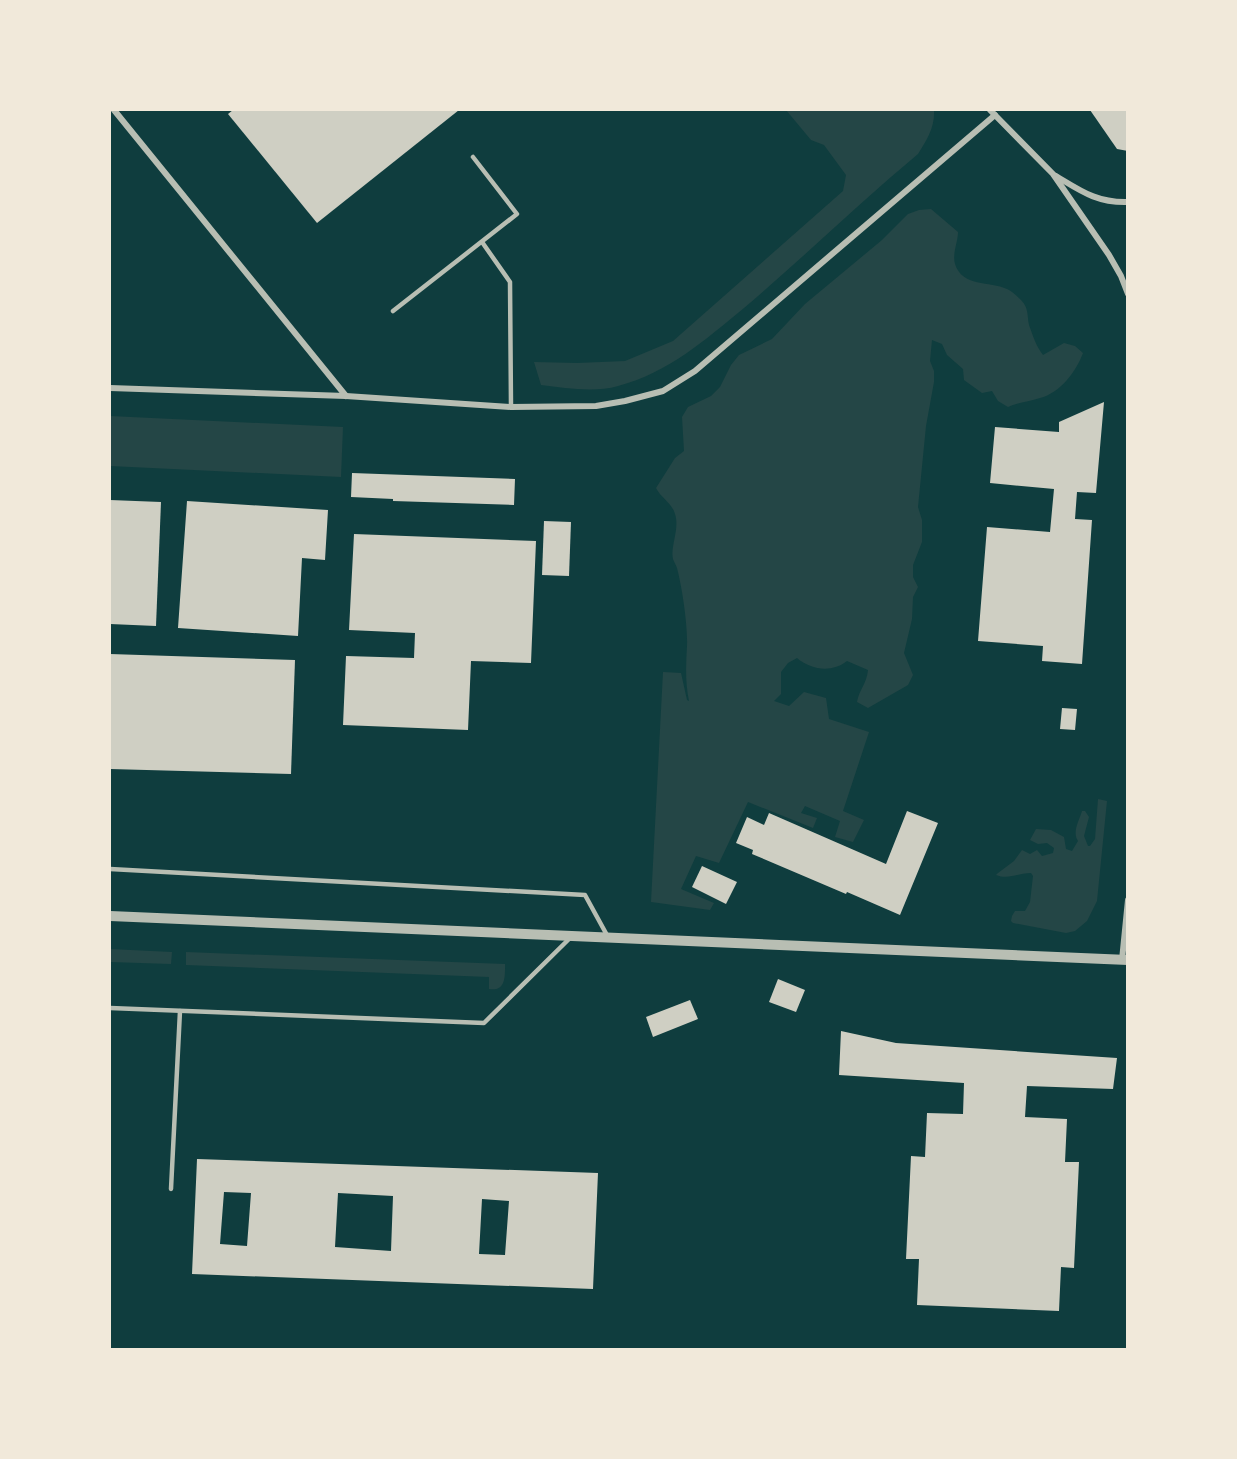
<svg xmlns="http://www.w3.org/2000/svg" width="1237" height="1459" font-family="'Exo 2',sans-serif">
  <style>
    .green { fill: #244646 }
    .building { fill: #cfcfc3; fill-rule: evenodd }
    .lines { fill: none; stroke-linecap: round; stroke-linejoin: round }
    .service { stroke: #b8beb3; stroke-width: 4.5 }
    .minor { stroke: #b8beb3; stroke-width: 6 }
    .tertiary { stroke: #b8beb3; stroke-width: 10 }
  </style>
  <rect width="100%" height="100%" fill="#0f3d3e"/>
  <!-- green -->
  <g class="green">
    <path d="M786,110H934C935,127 927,140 918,154C858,204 803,258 744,308C705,340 668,373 618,386C594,393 566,388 541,385L534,362L577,363L625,361L673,341L843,191L846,175L824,145L811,140Z"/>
    <path d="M931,209L958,232C958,242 952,254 955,264C962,287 990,281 1007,289C1012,291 1017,296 1021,300C1029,308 1027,316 1029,325C1033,336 1036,346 1043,355L1064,343L1075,346L1083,353C1076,372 1060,393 1040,398C1029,402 1018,402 1008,407L998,401L992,391L982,393L964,380L963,369L947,355L942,344L932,340L930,361L934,371V382L926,426L918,507L922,520V542L913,565V577L918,587L913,597L912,619L904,653L913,675L908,685L868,708L857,702C859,690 867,683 868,670L847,661C832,673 811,670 797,658L788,663L781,672V694L774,701L789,706L804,692L826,698L829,719L869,732L843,811L864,820L853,842L835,837L840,821L805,806L801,813L817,818L813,828L748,802L719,863L696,856L681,889L714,903L710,910L651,902L663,672L681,673L687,700L689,701C685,682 686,664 687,646C688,626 682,587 677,568C676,565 674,562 673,559C670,546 680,529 675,514C672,503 661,498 656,488L675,458L684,451L682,417L688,407L711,396L720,387L731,365L739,355L772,339L805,304L882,240L908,214L919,210Z"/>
    <polygon points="110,416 343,427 341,477 110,466"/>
    <path d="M1098,799L1107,801L1097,901L1087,921L1075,931L1066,933L1013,923L1011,921L1012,916L1015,911H1025L1030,902L1033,876L1031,873C1018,873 1009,880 996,875L998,873L1014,861L1022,850L1030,854L1037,850L1042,856L1053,853L1054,848L1047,843L1038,844L1030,840L1036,829L1051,830L1064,837L1066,849L1072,851L1078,841C1072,832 1079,821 1082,811H1085L1089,817L1084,836L1088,846H1090L1095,839Z"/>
    <polygon points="110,949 172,952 171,964 110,962"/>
    <path d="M186,952L505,964C505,976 506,992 489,989V977L186,965Z"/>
  </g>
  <!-- building -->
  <g class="building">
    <polygon points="233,110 459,110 317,223 228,114"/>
    <polygon points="1090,110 1128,110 1128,151 1117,149"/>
    <polygon points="1104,402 1096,493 1077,492 1075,519 1092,520 1082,664 1042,661 1043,646 978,641 987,527 1050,532 1054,489 990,483 995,427 1059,432 1059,422"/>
    <polygon points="352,473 515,479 514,505 393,501 393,499 351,497"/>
    <polygon points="110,500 161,502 156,626 110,624"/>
    <polygon points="187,501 328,510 325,560 302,558 298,636 178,628"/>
    <polygon points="544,521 571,522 569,576 542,575"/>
    <polygon points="354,534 536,541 531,663 471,661 468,730 343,725 346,656 414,658 415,633 349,630"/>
    <polygon points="110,654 295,660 291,774 110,769"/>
    <polygon points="1062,708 1077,709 1075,730 1060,729"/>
    <polygon points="907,811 938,823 900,915 847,892 846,894 752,854 753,850 736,843 747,817 764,825 769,813 886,864"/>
    <polygon points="702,866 737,882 726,904 692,887"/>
    <polygon points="778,979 805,990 796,1012 769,1002"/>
    <polygon points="690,1000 698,1019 653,1037 646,1017"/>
    <polygon points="841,1031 896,1043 1117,1058 1113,1089 1027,1086 1025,1117 1067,1119 1065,1162 1079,1162 1074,1268 1061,1267 1059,1311 917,1305 919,1259 906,1259 911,1156 925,1157 927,1113 963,1114 964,1083 839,1075"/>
    <path d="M197,1159L598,1173L593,1289L192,1274ZM224,1192L251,1193L247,1246L220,1244ZM338,1193L393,1196L391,1251L335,1247ZM482,1199L509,1201L505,1255L479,1254Z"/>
  </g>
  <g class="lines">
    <!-- service -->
    <g class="service">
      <polyline points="482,242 510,282 511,407"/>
      <polyline points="393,311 517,214 473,157"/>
      <polyline points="110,869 585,895 608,937"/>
      <polyline points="110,1008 484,1023 570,938"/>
      <polyline points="171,1189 180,1011"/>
    </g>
    <!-- minor -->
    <g class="minor">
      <polyline points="114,110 346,396"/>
      <polyline points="990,110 1053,174 1109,255 1121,276 1128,294"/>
      <path d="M1056,176C1081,191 1097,203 1128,202"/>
      <polyline points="110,388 346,396 511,407 596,406 625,401 663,391 695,371 995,115"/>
      <polyline points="1122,960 1128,900"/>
    </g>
    <!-- tertiary -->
    <polyline class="tertiary" points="110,916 1128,960"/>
  </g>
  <!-- border -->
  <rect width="1237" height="1459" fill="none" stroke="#f1e9da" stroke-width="222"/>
</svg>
